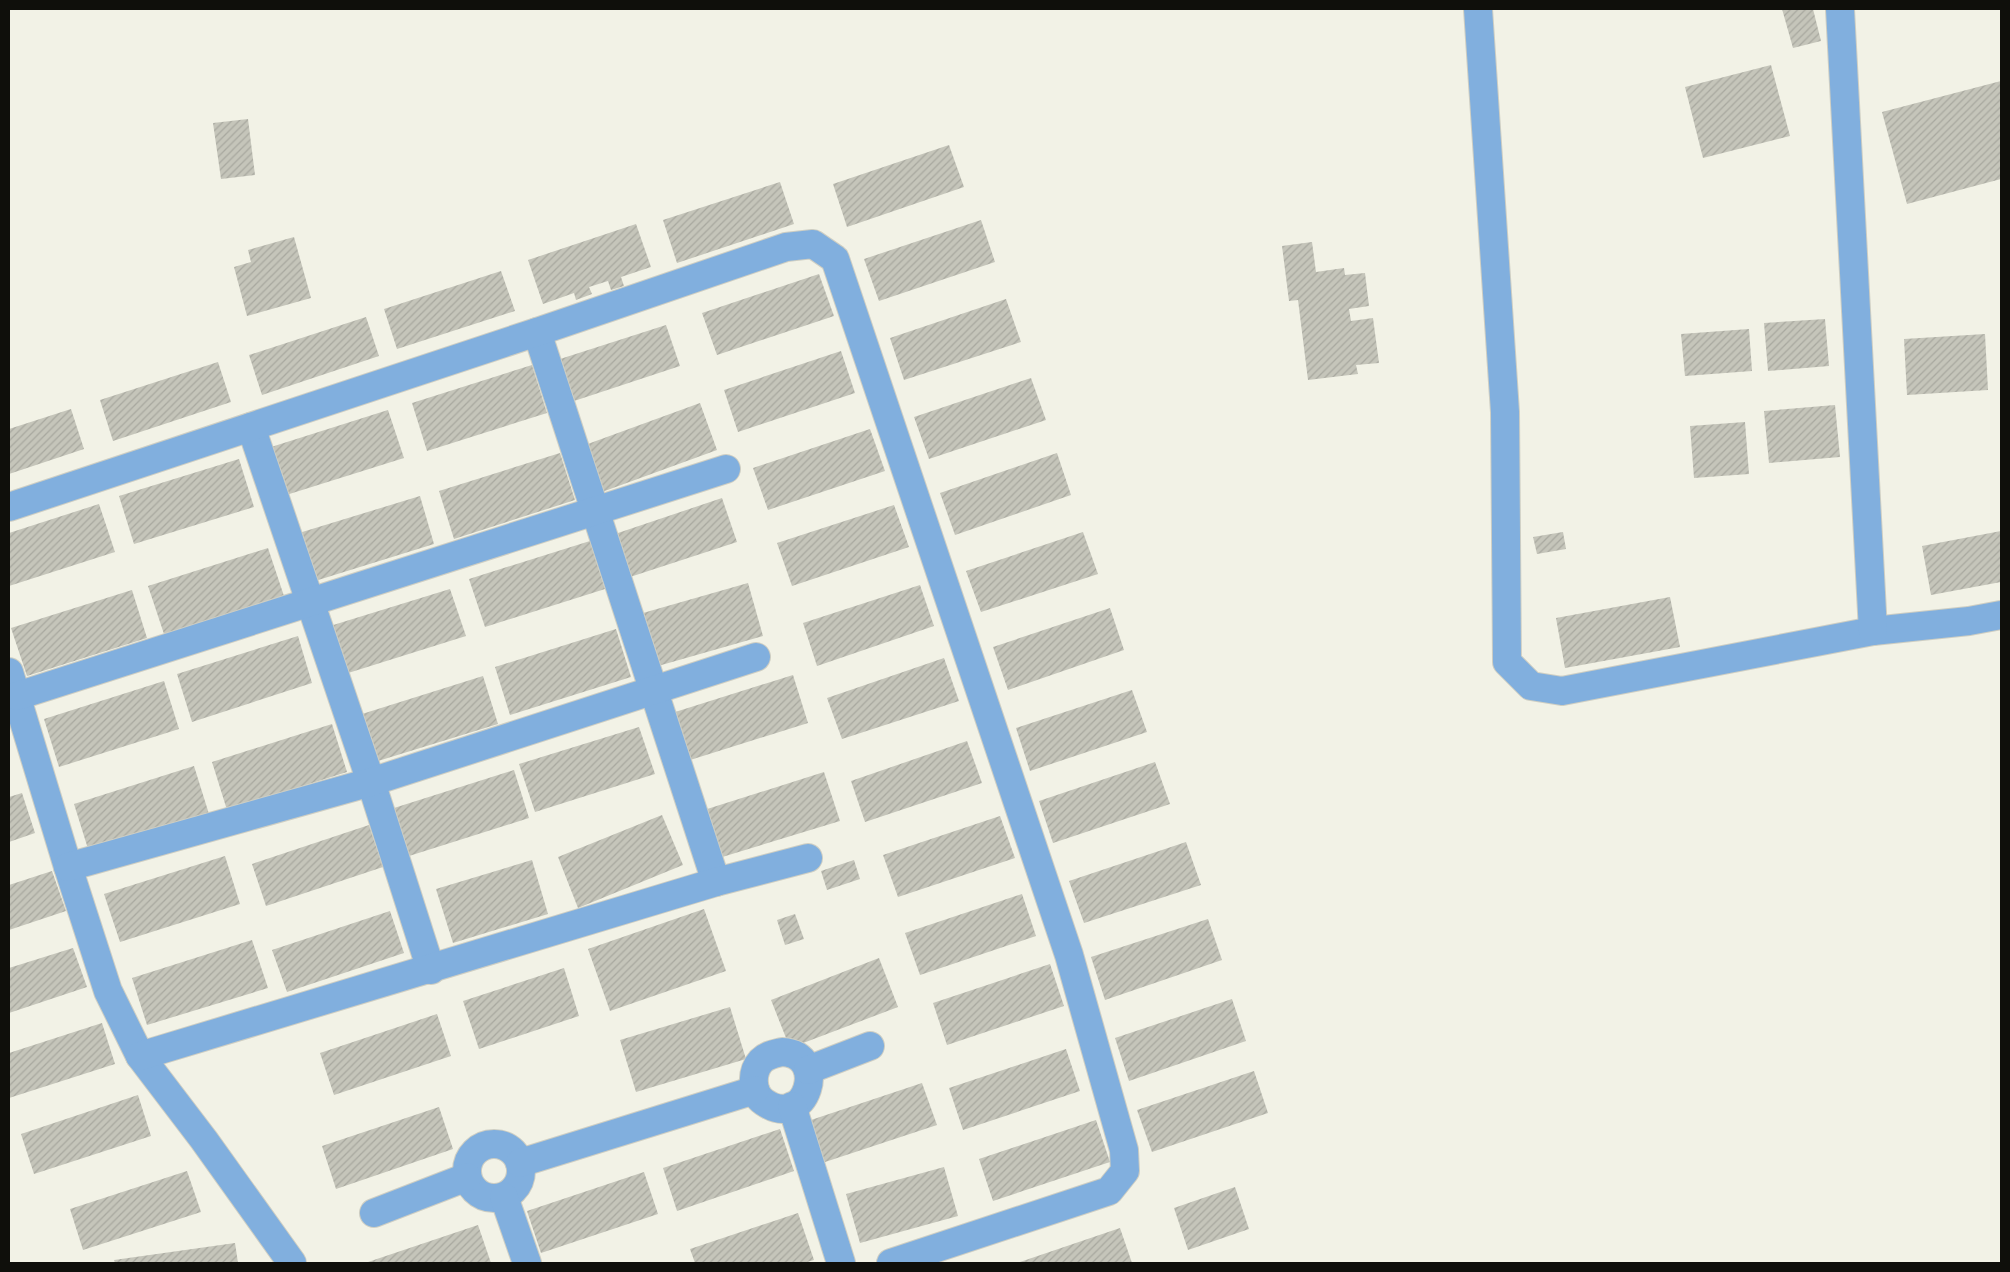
<svg xmlns="http://www.w3.org/2000/svg" width="2010" height="1272" font-family="Helvetica,sans-serif">
  <style>
    .building { fill: url(#building-hatch) }
    .lines { fill: none; stroke-linecap: round; stroke-linejoin: round }
    .minor-casing { stroke: #cecec3; stroke-width: 30 }
    .minor { stroke: #81afde; stroke-width: 28 }
  </style>
  <defs>
    <pattern id="building-hatch" width="6" height="6" patternUnits="userSpaceOnUse" patternTransform="scale(1.25)"><rect width="6" height="6" fill="#c5c5ba"/><path d="M-1 1l2-2M0 6l6-6M5 7l2-2" fill="none" stroke="#a8a89f"/></pattern>
  </defs>
  <rect width="100%" height="100%" fill="#f2f2e6"/>
  <!-- building -->
  <g class="building">
    <polygon points="1782,9 1813,9 1821,41 1793,48"/>
    <polygon points="1771,65 1790,136 1703,158 1685,87"/>
    <polygon points="2001,81 2001,179 1907,204 1882,112"/>
    <polygon points="248,119 255,175 221,179 213,123"/>
    <polygon points="949,145 964,187 847,227 833,184"/>
    <polygon points="780,182 794,224 677,263 663,220"/>
    <polygon points="981,220 995,262 879,301 864,259"/>
    <polygon points="636,224 651,267 621,277 624,286 611,290 608,281 589,287 592,294 576,300 574,293 543,304 528,260"/>
    <polygon points="294,237 311,298 247,316 234,267 251,262 248,250"/>
    <polygon points="1312,242 1316,272 1344,268 1345,275 1365,273 1369,306 1349,309 1351,321 1373,318 1379,363 1356,365 1358,374 1308,380 1298,300 1289,301 1282,246"/>
    <polygon points="501,271 515,311 397,349 384,309"/>
    <polygon points="819,274 834,316 717,355 702,313"/>
    <polygon points="1006,299 1021,342 904,380 890,338"/>
    <polygon points="366,317 379,356 262,395 249,355"/>
    <polygon points="1825,319 1829,366 1768,371 1764,323"/>
    <polygon points="666,325 680,366 571,402 557,360"/>
    <polygon points="1749,329 1752,371 1685,376 1681,334"/>
    <polygon points="1985,334 1988,390 1907,395 1904,339"/>
    <polygon points="841,351 855,393 738,432 724,390"/>
    <polygon points="218,362 231,402 113,441 100,400"/>
    <polygon points="532,365 547,413 427,451 412,403"/>
    <polygon points="1031,378 1046,420 929,459 914,417"/>
    <polygon points="700,403 717,450 602,492 585,445"/>
    <polygon points="1835,405 1840,457 1769,463 1764,411"/>
    <polygon points="71,409 84,449 9,474 9,429"/>
    <polygon points="388,410 404,458 283,496 268,448"/>
    <polygon points="1745,422 1749,474 1694,478 1690,426"/>
    <polygon points="870,429 885,471 768,510 753,468"/>
    <polygon points="560,453 575,500 454,539 439,491"/>
    <polygon points="1057,453 1071,495 955,535 940,493"/>
    <polygon points="239,459 254,507 134,544 119,496"/>
    <polygon points="420,496 434,544 315,581 299,533"/>
    <polygon points="722,498 737,542 630,577 615,534"/>
    <polygon points="99,504 115,552 9,586 9,533"/>
    <polygon points="894,505 909,547 792,586 777,543"/>
    <polygon points="2001,531 2001,582 1931,595 1922,546"/>
    <polygon points="1083,532 1098,574 981,612 966,571"/>
    <polygon points="1563,532 1566,549 1537,554 1533,537"/>
    <polygon points="590,541 605,589 485,627 469,579"/>
    <polygon points="268,548 284,596 164,634 148,586"/>
    <polygon points="748,583 763,636 658,666 643,613"/>
    <polygon points="920,585 934,626 817,666 803,623"/>
    <polygon points="450,589 466,636 345,674 330,626"/>
    <polygon points="132,590 147,638 27,676 11,628"/>
    <polygon points="1670,597 1680,647 1565,668 1556,618"/>
    <polygon points="1110,608 1124,650 1008,690 993,647"/>
    <polygon points="616,629 631,677 510,715 495,667"/>
    <polygon points="298,636 312,683 192,722 177,674"/>
    <polygon points="944,658 959,701 842,739 827,698"/>
    <polygon points="793,675 808,723 687,761 672,713"/>
    <polygon points="483,676 498,724 378,761 362,714"/>
    <polygon points="164,681 179,729 59,767 44,719"/>
    <polygon points="1132,690 1147,732 1030,771 1016,728"/>
    <polygon points="332,724 347,772 227,810 212,762"/>
    <polygon points="639,727 655,774 535,812 519,764"/>
    <polygon points="967,741 982,783 865,822 851,781"/>
    <polygon points="1155,762 1170,804 1053,843 1039,801"/>
    <polygon points="194,766 209,814 89,852 74,804"/>
    <polygon points="514,770 529,818 409,856 394,808"/>
    <polygon points="824,772 840,821 719,858 704,810"/>
    <polygon points="22,793 35,833 9,842 9,797"/>
    <polygon points="662,815 683,865 578,908 558,857"/>
    <polygon points="1000,816 1015,858 898,897 883,855"/>
    <polygon points="369,825 383,867 266,906 252,864"/>
    <polygon points="1186,842 1201,885 1084,923 1069,881"/>
    <polygon points="225,856 240,904 120,942 104,894"/>
    <polygon points="532,860 548,914 453,943 436,889"/>
    <polygon points="854,860 860,879 827,890 821,871"/>
    <polygon points="52,871 66,911 9,930 9,885"/>
    <polygon points="1022,894 1036,936 920,975 905,933"/>
    <polygon points="704,909 726,971 610,1011 588,949"/>
    <polygon points="390,911 404,953 287,992 272,950"/>
    <polygon points="795,914 804,939 785,945 777,920"/>
    <polygon points="1208,919 1222,960 1105,1000 1091,957"/>
    <polygon points="252,940 268,988 147,1025 132,978"/>
    <polygon points="73,948 87,987 9,1013 9,968"/>
    <polygon points="879,958 898,1007 790,1048 771,1000"/>
    <polygon points="1050,964 1064,1006 947,1045 933,1003"/>
    <polygon points="564,968 579,1016 479,1049 463,1001"/>
    <polygon points="1232,999 1246,1041 1129,1081 1115,1038"/>
    <polygon points="730,1007 746,1059 636,1092 620,1040"/>
    <polygon points="437,1014 451,1056 334,1095 320,1053"/>
    <polygon points="102,1023 115,1064 9,1098 9,1053"/>
    <polygon points="1066,1049 1080,1091 963,1130 949,1088"/>
    <polygon points="1254,1071 1268,1113 1152,1152 1137,1110"/>
    <polygon points="922,1083 937,1125 819,1164 805,1122"/>
    <polygon points="138,1095 151,1136 34,1174 21,1134"/>
    <polygon points="439,1107 453,1149 336,1189 322,1146"/>
    <polygon points="1096,1120 1110,1162 993,1201 979,1159"/>
    <polygon points="780,1129 794,1171 677,1211 663,1168"/>
    <polygon points="944,1167 958,1216 860,1243 846,1194"/>
    <polygon points="187,1171 201,1212 83,1250 70,1209"/>
    <polygon points="644,1172 658,1214 541,1253 527,1211"/>
    <polygon points="1235,1187 1249,1229 1188,1250 1174,1208"/>
    <polygon points="798,1213 814,1260 804,1263 695,1263 690,1249"/>
    <polygon points="478,1225 491,1263 365,1263"/>
    <polygon points="1120,1228 1132,1263 1017,1263"/>
    <polygon points="235,1243 238,1263 115,1263 114,1260"/>
  </g>
  <g class="lines">
    <defs>
      <g id="minor">
        <polyline points="1478,9 1505,412 1507,662 1531,686 1562,691 1873,631 1969,621 2001,615"/>
        <polyline points="1840,9 1873,631"/>
        <polyline points="537,332 716,882"/>
        <polyline points="251,427 371,782 431,970"/>
        <polyline points="9,507 537,332 786,247 813,244 835,259 1069,955 1124,1150 1125,1171 1109,1191 891,1263"/>
        <polyline points="9,672 68,867 108,991 140,1056 204,1140 292,1263"/>
        <polyline points="17,696 726,469"/>
        <polyline points="68,867 371,782 756,657"/>
        <path d="M782,1052C830,1054 807,1132 764,1102C751,1093 751,1072 761,1061C767,1055 774,1054 782,1052Z"/>
        <polyline points="140,1056 716,882 808,858"/>
        <polyline points="808,1070 870,1046"/>
        <polyline points="792,1106 841,1263"/>
        <circle cx="494" cy="1171" r="27"/>
        <polyline points="520,1163 755,1090"/>
        <polyline points="504,1197 527,1263"/>
        <polyline points="374,1213 467,1177"/>
      </g>
    </defs>
    <!-- minor casing -->
    <use href="#minor" class="minor-casing"/>
    <!-- minor -->
    <use href="#minor" class="minor"/>
  </g>
  <!-- border -->
  <rect width="2010" height="1272" fill="none" stroke="#0f0f0b" stroke-width="20"/>
</svg>
